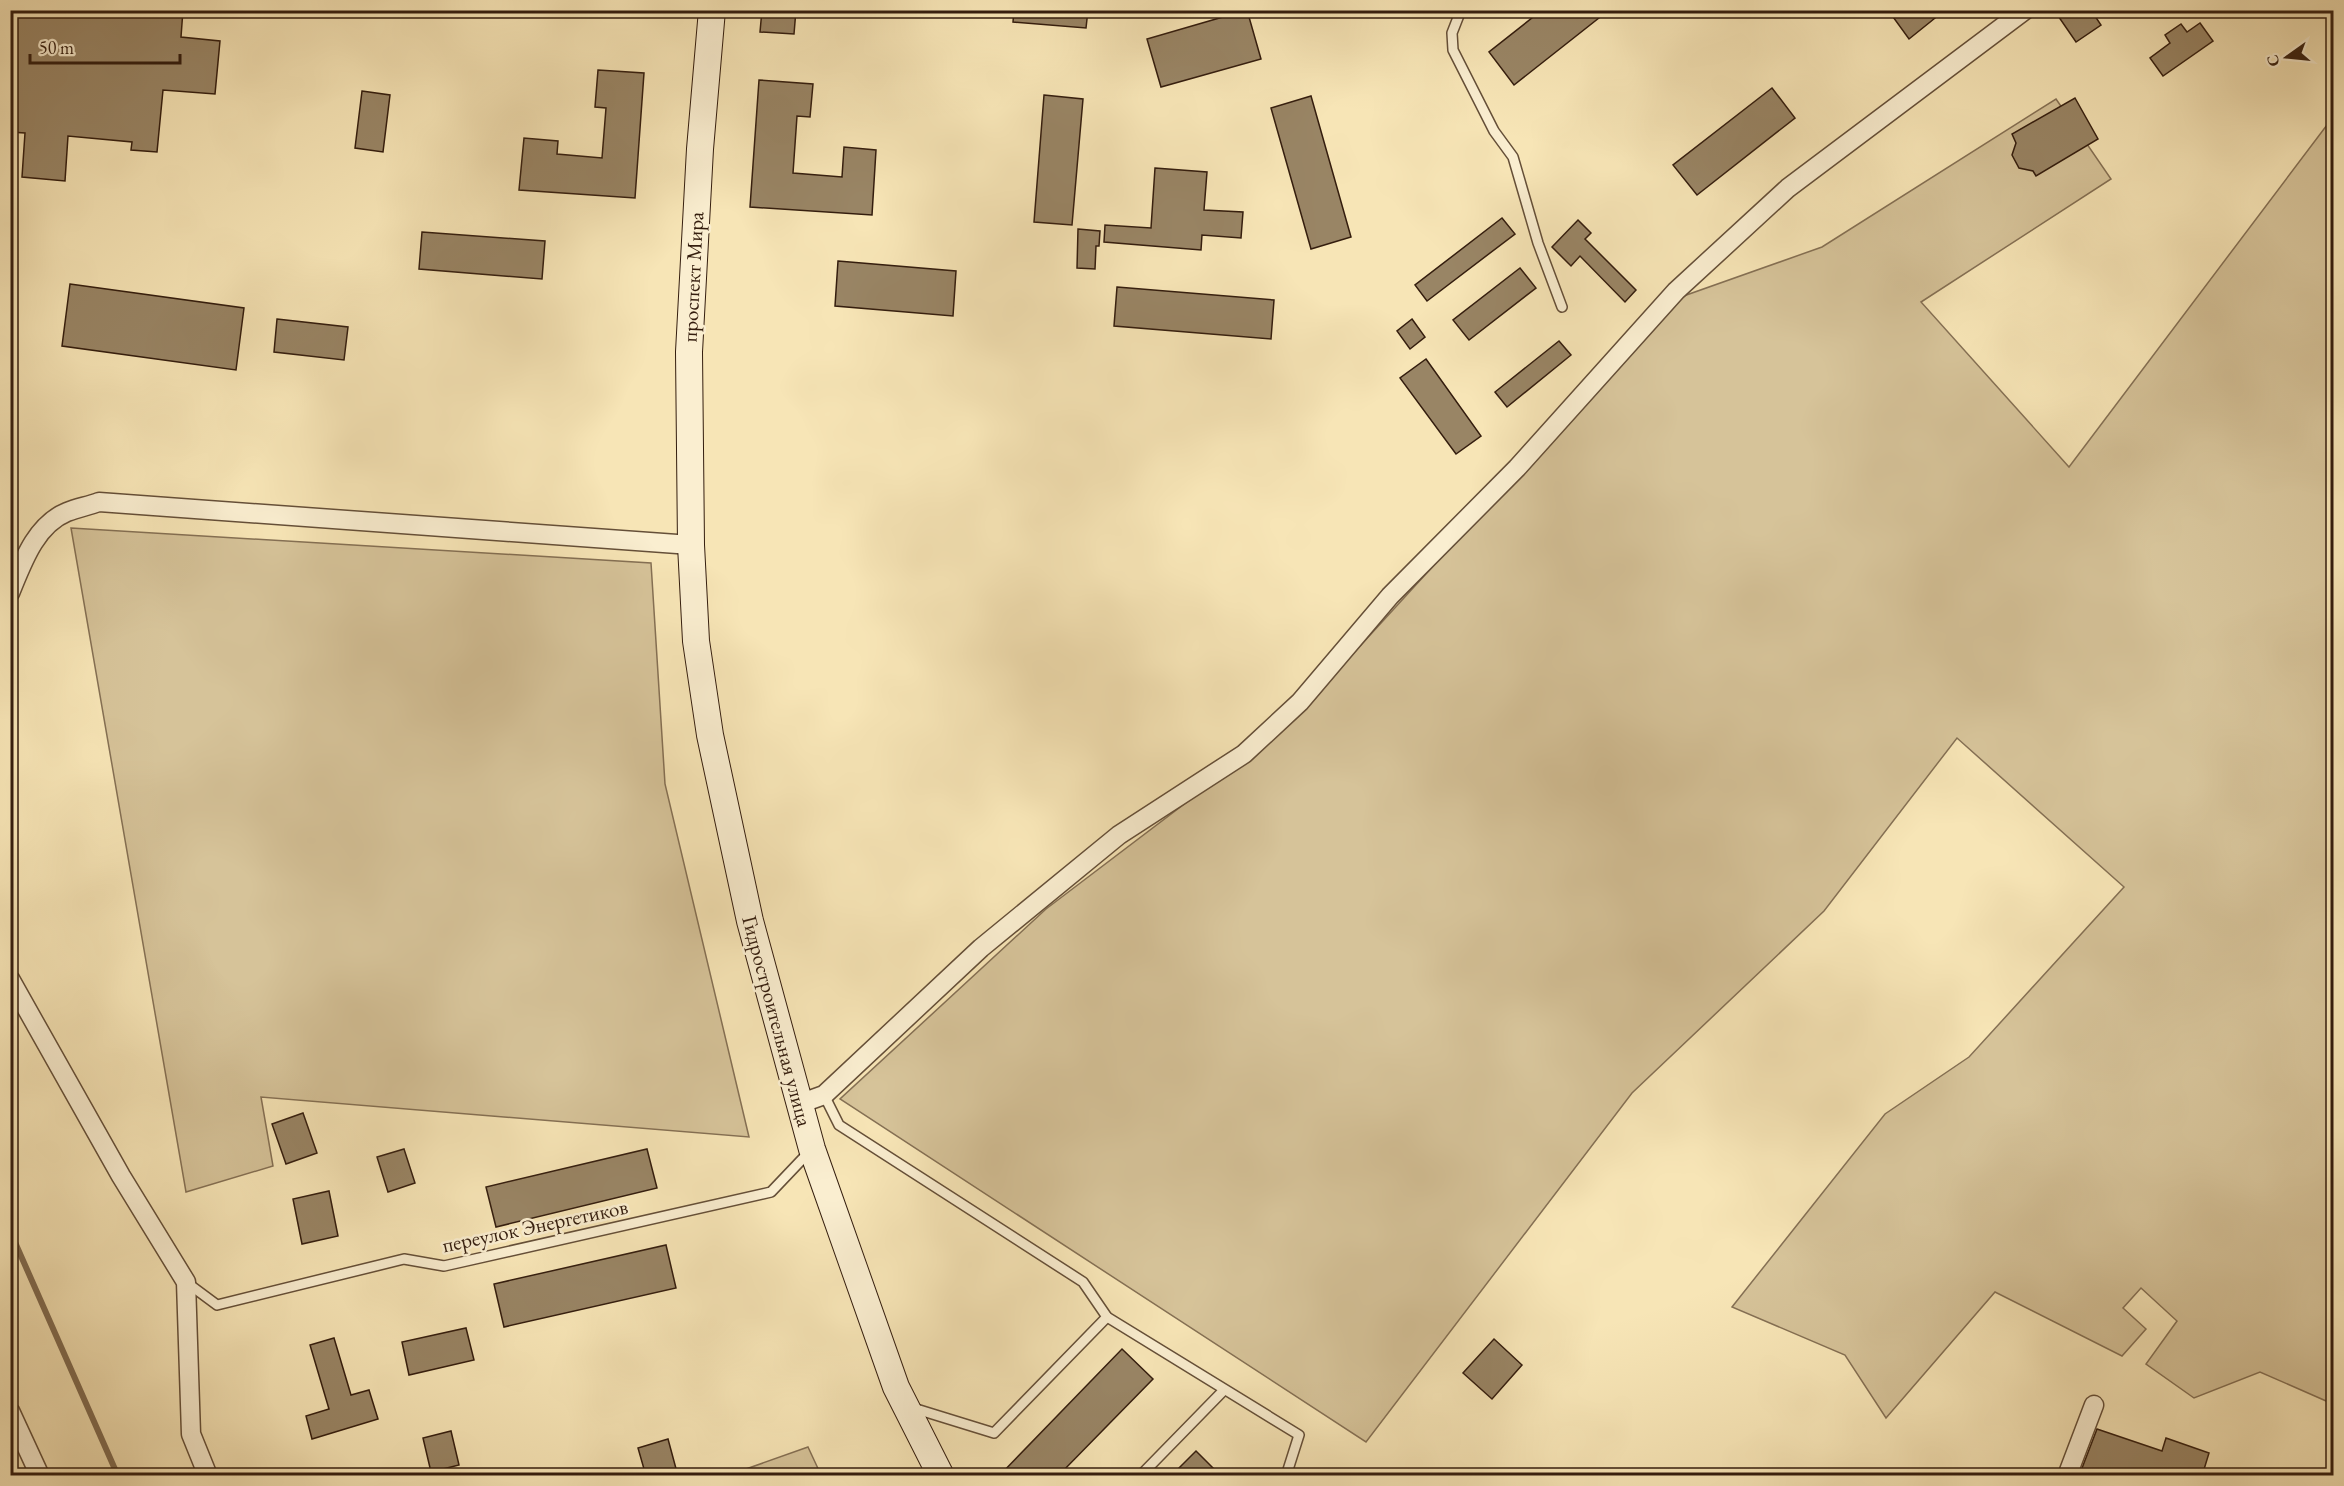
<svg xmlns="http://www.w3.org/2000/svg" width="2344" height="1486" font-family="'EB Garamond',serif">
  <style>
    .green { fill: #d6c399; stroke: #857054; stroke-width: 1.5 }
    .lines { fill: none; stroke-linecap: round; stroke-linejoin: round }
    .stream { stroke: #816c51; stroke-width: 6 }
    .building { fill: #998565; stroke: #341d0e; stroke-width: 1.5 }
    .lane-casing { stroke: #654f38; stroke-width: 12 }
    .street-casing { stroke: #654f38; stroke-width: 21 }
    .secondary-casing { stroke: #341d0e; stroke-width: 28 }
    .lane { stroke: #faeed0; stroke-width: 9 }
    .street { stroke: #faeed0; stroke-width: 18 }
    .secondary { stroke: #faeed0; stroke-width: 26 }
    .labels { text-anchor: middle; stroke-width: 5; stroke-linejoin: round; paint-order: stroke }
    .street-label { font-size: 21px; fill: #341d0e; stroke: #faeed0 }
  </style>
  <rect width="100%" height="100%" fill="#f7e5b6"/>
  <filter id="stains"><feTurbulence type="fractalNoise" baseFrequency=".00333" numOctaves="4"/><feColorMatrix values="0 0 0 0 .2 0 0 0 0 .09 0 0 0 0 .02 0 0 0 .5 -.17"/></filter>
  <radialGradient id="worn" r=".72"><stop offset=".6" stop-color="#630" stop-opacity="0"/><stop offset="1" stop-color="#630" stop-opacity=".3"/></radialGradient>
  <!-- green -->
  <g class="green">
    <polygon points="2056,99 2111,179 1921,302 2069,467 2333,117 2333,1404 2260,1372 2194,1398 2146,1364 2177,1321 2141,1288 2123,1308 2146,1329 2122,1356 1995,1292 1886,1418 1845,1355 1732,1307 1885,1114 1969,1057 2124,887 1957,738 1824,911 1632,1093 1366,1442 840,1099 1046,909 1287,726 1678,298 1822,247"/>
    <polygon points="71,528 651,563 665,784 749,1137 261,1097 273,1166 186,1192"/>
    <polygon points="808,1447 821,1475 729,1475"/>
  </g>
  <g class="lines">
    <!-- stream -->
    <polyline class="stream" points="10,1231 118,1476"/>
  </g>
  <!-- building -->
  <g class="building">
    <polygon points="10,10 183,10 181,37 220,41 215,94 163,90 157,152 131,150 132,142 68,136 65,181 22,177 25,133 10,132"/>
    <polygon points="762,10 796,10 794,34 760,32"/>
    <polygon points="1014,10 1088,10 1086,28 1013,22"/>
    <polygon points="1247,10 1261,59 1161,87 1147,39"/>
    <polygon points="1542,10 1609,10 1514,85 1489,52"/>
    <polygon points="1888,10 1945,10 1909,39"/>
    <polygon points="2054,10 2091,10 2101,25 2076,42"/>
    <polygon points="2200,23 2213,41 2163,76 2150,58 2170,43 2165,35 2181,24 2187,32"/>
    <polygon points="598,70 644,73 635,198 519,190 524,138 558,141 557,154 602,158 606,108 595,107"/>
    <polygon points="759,80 813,84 810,117 797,116 793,173 842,177 844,147 876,150 872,215 750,207"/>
    <polygon points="1772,88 1795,118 1697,195 1673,165"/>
    <polygon points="362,91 390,95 383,152 355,148"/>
    <polygon points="1044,95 1083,99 1072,225 1034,222"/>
    <polygon points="1311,96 1351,237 1311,249 1271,108"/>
    <polygon points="2075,98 2098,139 2036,176 2033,171 2019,168 2012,155 2016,143 2012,134"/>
    <polygon points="1155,168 1207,172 1204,210 1243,212 1241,238 1202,235 1201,250 1104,242 1105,225 1151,228"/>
    <polygon points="1502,218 1515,234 1427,301 1415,285"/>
    <polygon points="1578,220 1591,233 1585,239 1636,290 1625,302 1580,256 1571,266 1552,247"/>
    <polygon points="1078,229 1100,231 1099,246 1096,246 1095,269 1077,268"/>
    <polygon points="422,232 545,241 542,279 419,269"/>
    <polygon points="838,261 956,271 953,316 835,306"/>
    <polygon points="1520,268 1536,288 1469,340 1453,320"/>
    <polygon points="70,284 244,308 236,370 62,346"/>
    <polygon points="1117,287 1274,300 1271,339 1114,326"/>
    <polygon points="277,319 348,327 344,360 274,352"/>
    <polygon points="1412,319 1425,337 1410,349 1397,331"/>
    <polygon points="1559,341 1571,355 1507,407 1495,392"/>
    <polygon points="1426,359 1481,436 1456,454 1400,378"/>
    <polygon points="303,1113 317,1153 286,1164 272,1124"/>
    <polygon points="404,1149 415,1183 388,1192 377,1157"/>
    <polygon points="647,1149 657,1188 496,1227 486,1187"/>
    <polygon points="329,1191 338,1236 302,1244 293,1199"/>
    <polygon points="666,1245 676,1288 504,1327 494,1284"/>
    <polygon points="466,1328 474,1360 409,1375 402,1342"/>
    <polygon points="334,1338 351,1395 369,1390 378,1419 312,1439 306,1416 329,1409 310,1345"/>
    <polygon points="1494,1339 1522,1365 1492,1399 1463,1373"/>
    <polygon points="1122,1349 1153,1379 1058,1476 999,1476"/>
    <polygon points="2097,1429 2162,1451 2166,1438 2209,1453 2202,1476 2079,1476"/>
    <polygon points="451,1431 459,1465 431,1472 423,1438"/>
    <polygon points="668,1439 678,1476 646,1476 638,1448"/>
    <polygon points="1196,1451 1221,1476 1171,1476"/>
  </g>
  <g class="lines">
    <defs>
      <g id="lane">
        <polyline points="1461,10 1452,33 1453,50 1494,131 1513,157 1538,243 1562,307"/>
        <polyline points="824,1095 839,1125 1083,1282 1107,1317 1299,1435 1286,1476"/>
        <polyline points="186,1282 217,1305 404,1259 444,1266 771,1192 810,1151"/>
        <polyline points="913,1408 994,1433 1107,1317"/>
        <polyline points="1140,1476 1224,1390"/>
      </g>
      <g id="street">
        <path d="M10,593C22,564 35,525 67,512C77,508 88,506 99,502L691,545"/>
        <polyline points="10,979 121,1176 186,1282 191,1434 208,1476"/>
        <polyline points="799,1104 824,1095 981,948 1119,835 1244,754 1300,702 1390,596 1517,468 1676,291 1788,188 2025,10"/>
        <polyline points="10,1411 40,1476"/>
        <polyline points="2067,1476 2094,1405"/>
      </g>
      <polyline id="secondary" points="712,10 700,149 689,352 691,545 696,641 710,735 750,921 812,1149 896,1387 941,1476"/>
    </defs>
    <!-- lane casing -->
    <use href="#lane" class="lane-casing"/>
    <!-- street casing -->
    <use href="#street" class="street-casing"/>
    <!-- secondary casing -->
    <use href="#secondary" class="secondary-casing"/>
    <!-- lane -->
    <use href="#lane" class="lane"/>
    <!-- street -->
    <use href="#street" class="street"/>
    <!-- secondary -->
    <use href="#secondary" class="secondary"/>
  </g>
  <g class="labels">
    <!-- street labels -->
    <g class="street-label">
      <text transform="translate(693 277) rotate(-87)" y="7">проспект Мира</text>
      <text transform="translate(777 1021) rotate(75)" y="7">Гидростроительная улица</text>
      <text transform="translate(535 1226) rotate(-12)" y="7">переулок Энергетиков</text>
    </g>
  </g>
  <!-- margin -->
  <rect width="2344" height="1486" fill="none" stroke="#f7e5b6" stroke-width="36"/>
  <rect x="12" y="12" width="2320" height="1462" fill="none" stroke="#341d0e" stroke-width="3"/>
  <rect x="18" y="18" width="2308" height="1450" fill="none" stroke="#341d0e" stroke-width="1.5"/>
  <!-- north arrow -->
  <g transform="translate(2287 57) rotate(255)" stroke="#faeed0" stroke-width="4.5" paint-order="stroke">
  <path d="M0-4.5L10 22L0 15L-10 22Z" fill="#341d0e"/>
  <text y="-9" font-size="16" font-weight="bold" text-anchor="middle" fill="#341d0e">С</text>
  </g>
  <!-- scale -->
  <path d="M30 54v9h150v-9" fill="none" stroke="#341d0e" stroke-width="3"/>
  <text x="39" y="54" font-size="18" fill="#341d0e" stroke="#faeed0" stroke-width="4.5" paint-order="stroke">50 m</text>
  <rect width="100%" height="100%" filter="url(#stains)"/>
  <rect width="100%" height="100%" fill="url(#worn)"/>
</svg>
